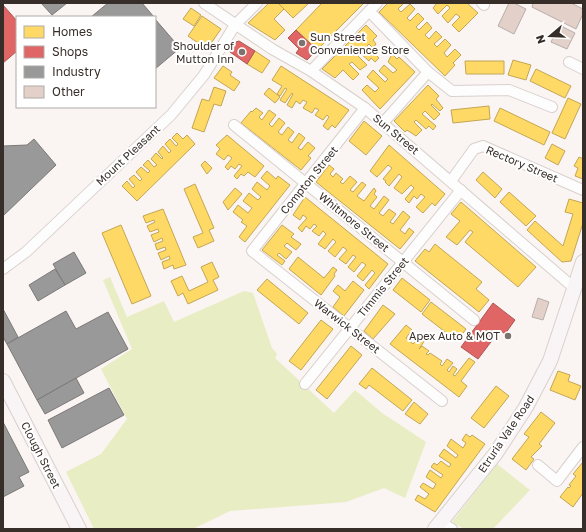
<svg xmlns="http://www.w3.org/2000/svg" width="586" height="532" font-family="'Golos Text',sans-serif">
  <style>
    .green { fill: #e8edc4 }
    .homes { fill: #ffd966; stroke: #c3a654 }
    .shops { fill: #e06666; stroke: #ae5554 }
    .industry { fill: #999; stroke: #7c7977 }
    .building { fill: #e3d0c8; stroke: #b6afac }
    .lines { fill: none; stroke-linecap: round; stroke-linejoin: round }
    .street-casing { stroke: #d8d0cd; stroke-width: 12 }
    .secondary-casing { stroke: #d8d0cd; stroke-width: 16 }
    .street { stroke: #fefdfd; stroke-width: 10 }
    .secondary { stroke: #f9f5f6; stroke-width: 14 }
    .poi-dot { fill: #7c736f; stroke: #fff; stroke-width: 1.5 }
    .labels { text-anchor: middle; stroke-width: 4; stroke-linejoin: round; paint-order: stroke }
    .poi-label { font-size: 11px; fill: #382e29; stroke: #fff; text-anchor: end }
    .street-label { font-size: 11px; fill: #382e29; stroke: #fff }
  </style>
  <rect width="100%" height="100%" fill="#faf4f2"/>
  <!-- green -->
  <g class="green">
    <polygon points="110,277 127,317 164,301 174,322 244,291 253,293 272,348 277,354 275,358 334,413 355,390 382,413 426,442 405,498 384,488 346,502 230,511 193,529 94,529 66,472 101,454 127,419 101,369 132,349 103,280"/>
    <polygon points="497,464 530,490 493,529 464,529 452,522"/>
  </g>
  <!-- homes -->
  <g class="homes">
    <polygon points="269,3 278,3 284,9 274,19 285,30 275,40 248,23"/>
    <polygon points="278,3 309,3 293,18"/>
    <polygon points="322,3 364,3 317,50 296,30"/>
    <polygon points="388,3 404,3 398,9 401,12 410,4 415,9 407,18 410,21 418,13 424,19 416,27 419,30 427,22 432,28 425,35 429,39 436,31 442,37 434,44 437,47 445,39 451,45 444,53 447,57 455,49 461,55 453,63 455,65 445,76 379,12"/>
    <polygon points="437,3 467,3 478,13 459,32 452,25 460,17 456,14 448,23 442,16 450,8 447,5 438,14 433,8"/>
    <polygon points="191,8 201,15 194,26 183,19"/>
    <polygon points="202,16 221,29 207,49 188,36"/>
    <polygon points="366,25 377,36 373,40 376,44 373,48 369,44 367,46 379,58 375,62 371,58 369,61 360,53 358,56 367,65 360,70 352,62 349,64 359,74 353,80 343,70 335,78 322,69"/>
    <polygon points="255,51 270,61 262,73 247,64"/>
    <polygon points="392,54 397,59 399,57 415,72 380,109 362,90 367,85 375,92 379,88 367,77 373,70 385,82 388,79 379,71 384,65 393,73 397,70 388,62"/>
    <polygon points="513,60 531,65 526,80 508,75"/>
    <polygon points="465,61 504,61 504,74 466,74"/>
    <polygon points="223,66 232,72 230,75 240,82 234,91 214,78"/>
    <polygon points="281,66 349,110 335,128 332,125 328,130 323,126 329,117 327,115 323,120 315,115 319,110 315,108 312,113 303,108 307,102 303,100 300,104 296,101 292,108 287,105 293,94 292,93 285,103 280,100 287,89 285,88 280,96 277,94 282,86 272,80"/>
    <polygon points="536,69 571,86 565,98 530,81"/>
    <polygon points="428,85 439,96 436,99 443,108 440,111 432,104 431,105 440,114 434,120 425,111 422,114 436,126 433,130 429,126 426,129 416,120 414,122 422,130 416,136 407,130 405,132 394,121"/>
    <polygon points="214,87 226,91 221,106 214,104 204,132 192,128 202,99 209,101"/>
    <polygon points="269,88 280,97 275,103 264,94"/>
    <polygon points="568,98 581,104 565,139 552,133"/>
    <polygon points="489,106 490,119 453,123 451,110"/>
    <polygon points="256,108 263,113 259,117 262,120 269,110 276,115 269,124 272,127 279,118 285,123 278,132 282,135 288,127 294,132 288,140 292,143 299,133 305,138 298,148 301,150 308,142 315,148 308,156 311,158 301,170 241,123 251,111 252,112"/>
    <polygon points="500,108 550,132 544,145 494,121"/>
    <polygon points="364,121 382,136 366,155 349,141"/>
    <polygon points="177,133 183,139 187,135 195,144 137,201 122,186 127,181 133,188 135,186 129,179 134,175 140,181 142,179 136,172 141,167 148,173 150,171 143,165 148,160 154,167 157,165 151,159 156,153 162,159 163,158 158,152 163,146 169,153 171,151 165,144 170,139 176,146 178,144 172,138"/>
    <polygon points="227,135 264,166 255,177 248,172 244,176 241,174 237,179 234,176 242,166 239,164 235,169 231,166 228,170 225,167 232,158 228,155 224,160 216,154 220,149 216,145"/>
    <polygon points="552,144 565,151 558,165 545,158"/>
    <polygon points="389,145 445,194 435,206 432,203 423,213 416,207 425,197 421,194 417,199 414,196 409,203 405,199 414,188 411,185 402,194 394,188 402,177 399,174 389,186 385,182 386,181 383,179 392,168 388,165 377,177 370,171"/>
    <polygon points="579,157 583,159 583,179 575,176 578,168 574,166"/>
    <polygon points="205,161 212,168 207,174 201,165"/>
    <polygon points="329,165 334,169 330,174 333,177 336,173 343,179 340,182 343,184 350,176 357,182 350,190 353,192 362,182 366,185 357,196 364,201 374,188 376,191 374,194 377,197 370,206 374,209 384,196 389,200 379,213 383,216 389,209 396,214 390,222 393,224 403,211 410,217 400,230 405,234 409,228 414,232 400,249 316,182"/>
    <polygon points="267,171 276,179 278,176 290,185 245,242 239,237 247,226 241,222 243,220 233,212 238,205 248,213 252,208 243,201 249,193 258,200 261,197 252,189 257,182 267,190 270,186 261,178"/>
    <polygon points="483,172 502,189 495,198 476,180"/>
    <polygon points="195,184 214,228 209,230 214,241 198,248 193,237 203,233 184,189"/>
    <polygon points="235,188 242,194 228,210 223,202"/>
    <polygon points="509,192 536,216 526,226 500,202"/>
    <polygon points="305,197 388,264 369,289 365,285 375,273 372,270 363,281 357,276 366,265 362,262 354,272 348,267 356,257 353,255 346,264 339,259 347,250 343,247 335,257 328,251 336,242 333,239 325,249 318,244 326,234 323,231 319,236 312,231 317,226 314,224 310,229 306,226 302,232 298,228 307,218 303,215 300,220 293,215"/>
    <polygon points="569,199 583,203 583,223 571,261 562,262 527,230 535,221 563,246 573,214 565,212"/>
    <polygon points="461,202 536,267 518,287 465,242 473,232 470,230 457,245 446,237 460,221 451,214"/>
    <polygon points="163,209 186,265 174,269 173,265 164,269 162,262 170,259 169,256 161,260 158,253 166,250 165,247 157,250 155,244 163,241 162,238 154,242 151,235 159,232 158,229 150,232 147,226 155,222 154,220 146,223 143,216"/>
    <polygon points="121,225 151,296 132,304 102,233"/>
    <polygon points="282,225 294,234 291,237 301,244 296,250 287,243 284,246 292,252 286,259 279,253 277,255 285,261 282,265 262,250"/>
    <polygon points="435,244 482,282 476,289 489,300 479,312 415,261 425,249 429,252"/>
    <polygon points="298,257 324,278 333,267 337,270 334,274 335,276 321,295 289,269"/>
    <polygon points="212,262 219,277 213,280 218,290 188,304 183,293 178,296 171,281 182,276 189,291 208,282 201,267"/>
    <polygon points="402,278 430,300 421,312 393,290"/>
    <polygon points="267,279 308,313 299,324 257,290"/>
    <polygon points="353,281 364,290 344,316 333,307 340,297 333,291 338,285 345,291"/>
    <polygon points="431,302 466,329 457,341 422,314"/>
    <polygon points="383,305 395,314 373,339 364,331"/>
    <polygon points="321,320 333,329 301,370 289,361"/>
    <polygon points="406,325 412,330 406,338 413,344 420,336 425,340 419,349 422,346 429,351 426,354 428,355 430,353 442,361 440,364 442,366 447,359 453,363 447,370 449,372 453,366 457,369 453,375 455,376 469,358 475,362 461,381 467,386 459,397 390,344"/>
    <polygon points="351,346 362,355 327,399 316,390"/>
    <polygon points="372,368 412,400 403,411 369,385 366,389 359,384"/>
    <polygon points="558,371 570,375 568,381 581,386 575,400 550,390"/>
    <polygon points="496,386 509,396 484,428 471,418"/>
    <polygon points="414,402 428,414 420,424 405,414"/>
    <polygon points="541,412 555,423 539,444 542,446 531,457 534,459 526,470 512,459 529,437 524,434"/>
    <polygon points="466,434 470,437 472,435 485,444 435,512 415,500 418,495 425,499 429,494 420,487 423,483 433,489 436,484 426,477 430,470 441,478 443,475 431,467 434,463 437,465 441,461 449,467 451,464 439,456 444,449 456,458 458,455 447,446 451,439 463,448 466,443 462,440"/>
    <polygon points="583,462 583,493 573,507 560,497 568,487 569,488 571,486 569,485 576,476 573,474"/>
  </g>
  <!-- shops -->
  <g class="shops">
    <polygon points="3,5 17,21 17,51 3,63"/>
    <polygon points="296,30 317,50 307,60 296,53 299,49 288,38"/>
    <polygon points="239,41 255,51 247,64 230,52 236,42"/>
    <polygon points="493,303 515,320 505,334 500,330 478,359 461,347"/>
  </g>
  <!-- industry -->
  <g class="industry">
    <polygon points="41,3 67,3 52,15"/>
    <polygon points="108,3 142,3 154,17 91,17"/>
    <polygon points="155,19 180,48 155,69"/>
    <polygon points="34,139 56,165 3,216 3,146 27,145"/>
    <polygon points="74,252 86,273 65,285 53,264"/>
    <polygon points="55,269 65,285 38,301 29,285"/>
    <polygon points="3,309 18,337 7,344 3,337"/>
    <polygon points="66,311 76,329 108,312 128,349 37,400 7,344"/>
    <polygon points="76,378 84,393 45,414 37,400"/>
    <polygon points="109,388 124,415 62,448 48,420"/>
    <polygon points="3,422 29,472 19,477 24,486 3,497"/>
  </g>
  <!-- building -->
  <g class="building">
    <polygon points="509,3 514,3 526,9 514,34 498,26"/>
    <polygon points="533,3 571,3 583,9 583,14 576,29 532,7"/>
    <polygon points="559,25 575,33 567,49 551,42"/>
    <polygon points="538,298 549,302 543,320 532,317"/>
  </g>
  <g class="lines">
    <defs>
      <g id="street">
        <polyline points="204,3 272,49 311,71 365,108 573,287"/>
        <polyline points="482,3 484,5"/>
        <polyline points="369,11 428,72 452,91 509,90 552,107"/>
        <polyline points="569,62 583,69"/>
        <polyline points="311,71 377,3"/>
        <polyline points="365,108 252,251 442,401"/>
        <polyline points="383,123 428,72"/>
        <polyline points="234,125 474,320"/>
        <polyline points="451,181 474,149 483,146 583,190"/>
        <polyline points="3,269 26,252 171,115 204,75 235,25 257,3"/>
        <polyline points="305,384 461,190"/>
        <polyline points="538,465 557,481 583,447"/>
        <polyline points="442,523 452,529"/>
      </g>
      <g id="secondary">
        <polyline points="3,381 79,529"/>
        <polyline points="435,529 496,453 526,407 550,361 583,262"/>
      </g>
    </defs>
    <!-- street casing -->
    <use href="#street" class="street-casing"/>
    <!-- secondary casing -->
    <use href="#secondary" class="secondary-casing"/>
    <!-- street -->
    <use href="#street" class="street"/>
    <!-- secondary -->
    <use href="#secondary" class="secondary"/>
  </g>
  <!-- markers -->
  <g class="poi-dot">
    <circle cx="302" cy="43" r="4"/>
    <circle cx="242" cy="52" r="4"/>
    <circle cx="508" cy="336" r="4"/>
  </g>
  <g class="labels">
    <!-- poi labels -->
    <g class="poi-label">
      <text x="310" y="41" text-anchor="start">Sun Street<tspan x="310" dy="13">Convenience Store</tspan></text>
      <text x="234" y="50">Shoulder of<tspan x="234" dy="13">Mutton Inn</tspan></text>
      <text x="500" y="340">Apex Auto &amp; MOT</text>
    </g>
    <!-- street labels -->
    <g class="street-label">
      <text transform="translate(396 134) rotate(40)" y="4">Sun Street</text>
      <text transform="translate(128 155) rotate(-43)" y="4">Mount Pleasant</text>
      <text transform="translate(522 164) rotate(23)" y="4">Rectory Street</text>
      <text transform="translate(309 180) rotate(-51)" y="4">Compton Street</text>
      <text transform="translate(354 222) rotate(39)" y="4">Whitmore Street</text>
      <text transform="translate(383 287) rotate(-51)" y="4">Timmis Street</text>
      <text transform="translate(347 326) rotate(38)" y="4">Warwick Street</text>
      <text transform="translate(506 434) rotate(-56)" y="4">Etruria Vale Road</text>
      <text transform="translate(41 455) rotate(63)" y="4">Clough Street</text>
    </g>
  </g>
  <!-- border -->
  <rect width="586" height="532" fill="none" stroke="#382e29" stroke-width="8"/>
  <!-- legend -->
  <rect x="16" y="16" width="140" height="92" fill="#ffffff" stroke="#afaba9"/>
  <rect x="24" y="26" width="20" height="12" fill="#ffd966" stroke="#afaba9"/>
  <text x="52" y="36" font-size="12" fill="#382e29">Homes</text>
  <rect x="24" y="46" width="20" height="12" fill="#e06666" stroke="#afaba9"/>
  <text x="52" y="56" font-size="12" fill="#382e29">Shops</text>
  <rect x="24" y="66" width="20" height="12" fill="#999999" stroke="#afaba9"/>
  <text x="52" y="76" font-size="12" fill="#382e29">Industry</text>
  <rect x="24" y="86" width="20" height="12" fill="#e3d0c8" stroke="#afaba9"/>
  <text x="52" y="96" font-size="12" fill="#382e29">Other</text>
  <!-- north arrow -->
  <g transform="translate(550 36) rotate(251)" stroke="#ffffff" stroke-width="3" paint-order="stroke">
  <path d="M0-3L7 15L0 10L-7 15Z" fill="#382e29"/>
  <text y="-6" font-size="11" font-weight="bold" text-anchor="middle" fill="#382e29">N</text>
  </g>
</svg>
